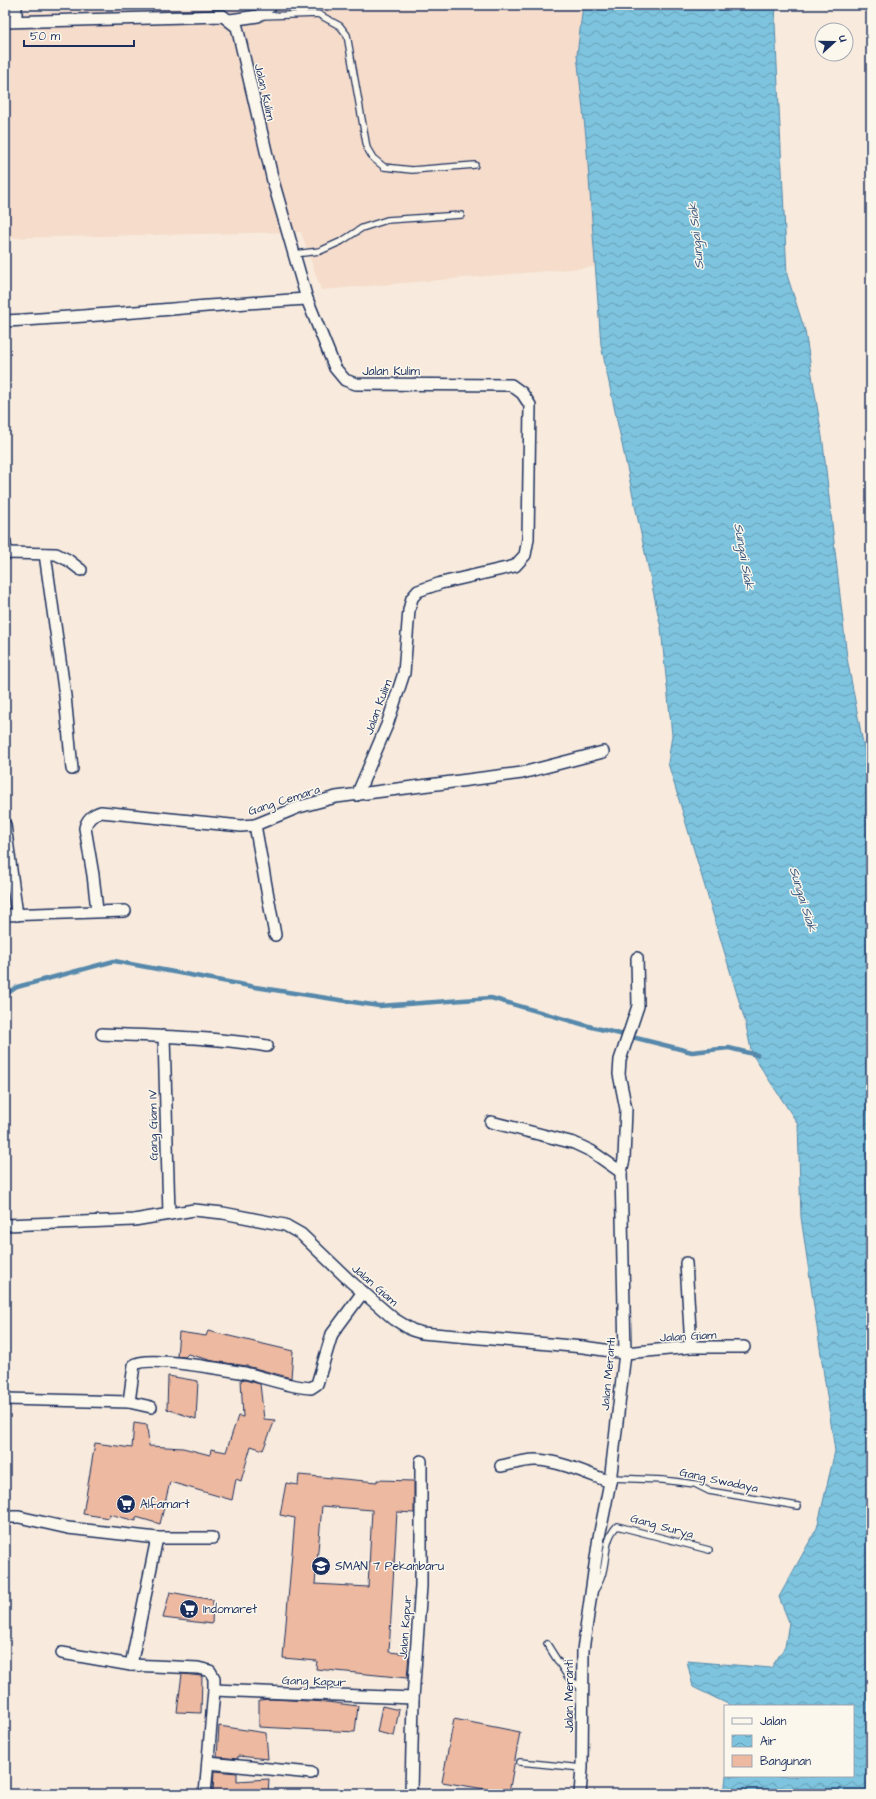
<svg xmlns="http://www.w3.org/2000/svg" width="876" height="1799" font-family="'Architects Daughter',sans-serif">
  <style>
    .built { fill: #f5dccb }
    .water { fill: url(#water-waves); stroke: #5688ab }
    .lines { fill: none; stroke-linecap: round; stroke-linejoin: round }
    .stream { stroke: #5688ab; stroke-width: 4.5 }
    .building { fill: #edb9a0; stroke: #1b2f5e; fill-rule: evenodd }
    .lane-casing { stroke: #1b2f5e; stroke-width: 8 }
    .street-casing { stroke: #1b2f5e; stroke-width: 14 }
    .lane { stroke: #fbf7ec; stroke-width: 5.5 }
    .street { stroke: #fbf7ec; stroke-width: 11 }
    .labels { text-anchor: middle; stroke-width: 3; stroke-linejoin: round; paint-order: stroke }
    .street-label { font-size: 12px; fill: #1b2f5e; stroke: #fbf7ec }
    .poi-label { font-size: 12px; fill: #1b2f5e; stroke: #fbf7ec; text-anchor: start }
    .water-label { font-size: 13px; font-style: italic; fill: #34547e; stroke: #fbf7ec }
  </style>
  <defs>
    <pattern id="water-waves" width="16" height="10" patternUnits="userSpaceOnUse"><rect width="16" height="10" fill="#7ec4de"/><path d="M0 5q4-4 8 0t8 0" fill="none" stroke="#66a0b7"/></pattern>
  </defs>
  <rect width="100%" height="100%" fill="#f8ebdd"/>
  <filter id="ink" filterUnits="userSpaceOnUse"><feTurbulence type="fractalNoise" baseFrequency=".025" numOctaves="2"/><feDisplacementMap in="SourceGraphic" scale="8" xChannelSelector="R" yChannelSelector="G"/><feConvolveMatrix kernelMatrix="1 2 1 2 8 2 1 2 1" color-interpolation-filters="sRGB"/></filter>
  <g filter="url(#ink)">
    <!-- built -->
    <polygon class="built" points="295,5 583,5 577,55 586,137 596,267 321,290 301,232 5,238 5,13"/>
    <!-- water -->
    <polygon class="water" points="583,5 776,5 775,23 787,275 805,331 823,443 847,658 871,786 871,1794 724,1794 726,1776 853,1776 853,1706 732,1706 693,1687 687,1661 771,1668 785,1647 789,1622 779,1597 817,1528 835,1451 801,1217 798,1124 752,1054 745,1021 668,763 672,735 661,628 601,345 586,137 577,55"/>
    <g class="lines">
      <!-- stream -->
      <polyline class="stream" points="5,995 17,987 114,961 255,987 379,1006 491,998 592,1027 692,1052 729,1048 757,1055"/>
    </g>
    <!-- building -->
    <g class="building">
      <polygon points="208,1331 293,1351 291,1378 247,1366 213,1361 188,1354 185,1357 177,1356 179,1332 206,1336"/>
      <polygon points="168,1376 198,1381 196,1419 167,1409"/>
      <polygon points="241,1379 260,1384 264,1419 275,1420 263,1450 251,1446 241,1481 236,1479 232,1500 170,1482 160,1524 136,1517 136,1521 109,1514 109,1518 83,1514 95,1443 132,1448 134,1423 147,1425 149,1446 183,1448 210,1455 211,1449 226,1452 238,1416 243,1417"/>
      <path d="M299,1475L377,1482V1480L414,1481V1513L397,1512L389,1652L409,1654L407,1678L316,1669L317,1661L283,1658L295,1518L280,1515L286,1483L298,1485ZM322,1506L372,1510L368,1587L315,1584Z"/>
      <polygon points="170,1592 213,1600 212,1624 163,1618"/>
      <polygon points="182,1674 202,1676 201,1713 177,1712"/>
      <polygon points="271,1699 327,1702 358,1706 355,1732 259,1727 259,1700"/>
      <polygon points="382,1706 399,1710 394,1736 377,1732"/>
      <polygon points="454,1719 520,1732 509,1793 442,1782"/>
      <polygon points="219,1726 266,1733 268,1759 238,1756 238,1759 217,1757"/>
      <polygon points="214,1771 237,1773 237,1781 269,1779 268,1794 213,1794"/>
    </g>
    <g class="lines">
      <defs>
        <g id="lane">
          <polyline points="261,16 318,14 340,26 347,35 367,148 373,158 384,167 412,170 475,165"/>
          <polyline points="294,254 320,251 342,241 362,228 387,220 461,215"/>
          <polyline points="611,1478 663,1480 695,1484 709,1491 798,1506"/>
          <path d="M594,1591C611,1568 600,1544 617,1526L709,1550"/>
          <polyline points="547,1644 568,1677 582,1689"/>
          <polyline points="520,1762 582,1768"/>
        </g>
        <g id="street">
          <polyline points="16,5 16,21"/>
          <polyline points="230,20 258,16 272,5"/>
          <polyline points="5,22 223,16 237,27 273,181 307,299 335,368 345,380 356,384 511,385 522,393 530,405 528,539 525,555 515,566 441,583 418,591 412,598 409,610 404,673 387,725 357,795"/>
          <path d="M5,321C106,316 206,305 307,299"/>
          <polyline points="5,542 6,553"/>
          <polyline points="5,553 56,554 68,560 81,570"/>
          <polyline points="45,554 65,696 72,769"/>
          <polyline points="5,825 17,915"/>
          <polyline points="255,825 275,935"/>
          <path d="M97,910L93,875L85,828C87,819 92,815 101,812L241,826L255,825L299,807L336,797L522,773L603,752"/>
          <polyline points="5,915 125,911"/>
          <path d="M102,1034C157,1036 213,1037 267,1046"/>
          <polyline points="164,1036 169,1214"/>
          <polyline points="491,1122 574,1143 591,1151 621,1172"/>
          <polyline points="5,1225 134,1220 194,1210 223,1213 285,1225 301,1234 350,1281 394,1319 412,1330 422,1333 583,1347 625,1353 691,1347 744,1347"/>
          <polyline points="686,1263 691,1347"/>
          <polyline points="5,1399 129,1402 151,1407"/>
          <path d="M129,1402L134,1365C145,1355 227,1370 245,1373C267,1378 289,1387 311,1388L317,1384L332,1334L363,1292"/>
          <path d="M501,1466C512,1464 524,1460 535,1460C558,1460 589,1474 610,1482"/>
          <polyline points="5,1517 19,1517 68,1528 157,1538 212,1538"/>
          <polyline points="62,1653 131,1665 198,1668 210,1671 214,1678 214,1690 205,1794"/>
          <polyline points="131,1665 157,1538"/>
          <polyline points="214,1690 413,1698"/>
          <polyline points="208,1763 311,1773"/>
          <polyline points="411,1794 413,1698 421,1586 421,1461"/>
          <polyline points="580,1794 582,1768 583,1650 599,1537 610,1482 625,1353 621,1172 624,1159 626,1109 619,1074 620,1060 638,1006 637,958"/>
        </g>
      </defs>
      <!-- lane casing -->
      <use href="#lane" class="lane-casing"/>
      <!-- street casing -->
      <use href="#street" class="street-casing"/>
      <!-- lane -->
      <use href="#lane" class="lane"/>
      <!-- street -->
      <use href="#street" class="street"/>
    </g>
  </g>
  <!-- icons -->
  <defs>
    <symbol id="supermarket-disc" viewBox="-11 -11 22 22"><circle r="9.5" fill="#1b2f5e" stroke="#fbf7ec"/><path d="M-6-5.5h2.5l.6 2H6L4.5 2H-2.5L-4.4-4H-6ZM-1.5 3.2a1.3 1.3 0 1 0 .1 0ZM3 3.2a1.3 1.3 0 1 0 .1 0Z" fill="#fff"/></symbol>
    <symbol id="school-disc" viewBox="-11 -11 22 22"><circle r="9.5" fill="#1b2f5e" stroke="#fbf7ec"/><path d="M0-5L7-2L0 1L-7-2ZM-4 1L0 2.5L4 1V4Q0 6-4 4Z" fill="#fff"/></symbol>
  </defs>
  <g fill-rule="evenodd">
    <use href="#supermarket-disc" x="115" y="1493" width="22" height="22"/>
    <use href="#school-disc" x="310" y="1555" width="22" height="22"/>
    <use href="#supermarket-disc" x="178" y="1598" width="22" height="22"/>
  </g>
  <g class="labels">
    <!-- street labels -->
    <g class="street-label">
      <text transform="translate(265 92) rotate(77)" y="4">Jalan Kulim</text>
      <text x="391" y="375">Jalan Kulim</text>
      <text transform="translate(378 707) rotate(-70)" y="4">Jalan Kulim</text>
      <text transform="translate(284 800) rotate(-18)" y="4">Gang Cemara</text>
      <text transform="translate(153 1125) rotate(-91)" y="4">Gang Giam IV</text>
      <text transform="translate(375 1285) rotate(41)" y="4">Jalan Giam</text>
      <text transform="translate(688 1336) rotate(-3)" y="4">Jalan Giam</text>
      <text transform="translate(608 1374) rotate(-85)" y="4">Jalan Meranti</text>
      <text transform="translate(719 1480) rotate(12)" y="4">Gang Swadaya</text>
      <text transform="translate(662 1526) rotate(15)" y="4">Gang Surya</text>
      <text transform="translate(405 1627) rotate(-86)" y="4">Jalan Kapur</text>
      <text transform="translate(314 1681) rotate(2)" y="4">Gang Kapur</text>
      <text transform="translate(569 1696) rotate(-90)" y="4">Jalan Meranti</text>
    </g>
    <!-- poi labels -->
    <g class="poi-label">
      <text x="140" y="1508">Alfamart</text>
      <text x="335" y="1570">SMAN 7 Pekanbaru</text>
      <text x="203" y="1613">Indomaret</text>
    </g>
    <!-- water labels -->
    <g class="water-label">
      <text transform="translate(695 236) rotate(-96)" y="5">Sungai Siak</text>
      <text transform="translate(745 556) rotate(80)" y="5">Sungai Siak</text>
      <text transform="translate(804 899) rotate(73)" y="5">Sungai Siak</text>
    </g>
  </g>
  <!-- margin -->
  <rect width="876" height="1799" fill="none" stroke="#fbf7ec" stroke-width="20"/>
  <rect x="10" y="10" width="856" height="1779" fill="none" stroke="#1b2f5e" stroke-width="1.5" filter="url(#ink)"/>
  <!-- legend -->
  <rect x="724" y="1705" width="130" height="72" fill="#fbf7ec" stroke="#a1a7b3"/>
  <rect x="732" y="1718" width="20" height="6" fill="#fbf7ec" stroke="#a1a7b3"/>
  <text x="760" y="1725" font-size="12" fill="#1b2f5e">Jalan</text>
  <rect x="732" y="1735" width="20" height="12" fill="url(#water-waves)" stroke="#a1a7b3"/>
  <text x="760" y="1745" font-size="12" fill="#1b2f5e">Air</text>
  <rect x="732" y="1755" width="20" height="12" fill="#edb9a0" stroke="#a1a7b3"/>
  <text x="760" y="1765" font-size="12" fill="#1b2f5e">Bangunan</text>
  <!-- north arrow -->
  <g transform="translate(834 42) rotate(69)"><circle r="19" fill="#fbf7ec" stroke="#a1a7b3"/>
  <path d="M0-3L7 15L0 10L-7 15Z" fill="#1b2f5e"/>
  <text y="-6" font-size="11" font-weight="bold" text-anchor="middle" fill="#1b2f5e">U</text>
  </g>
  <!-- scale -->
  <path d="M24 40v6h110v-6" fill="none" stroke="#1b2f5e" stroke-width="2"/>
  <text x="30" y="40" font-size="12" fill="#1b2f5e" stroke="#fbf7ec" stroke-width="3" paint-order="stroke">50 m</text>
</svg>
